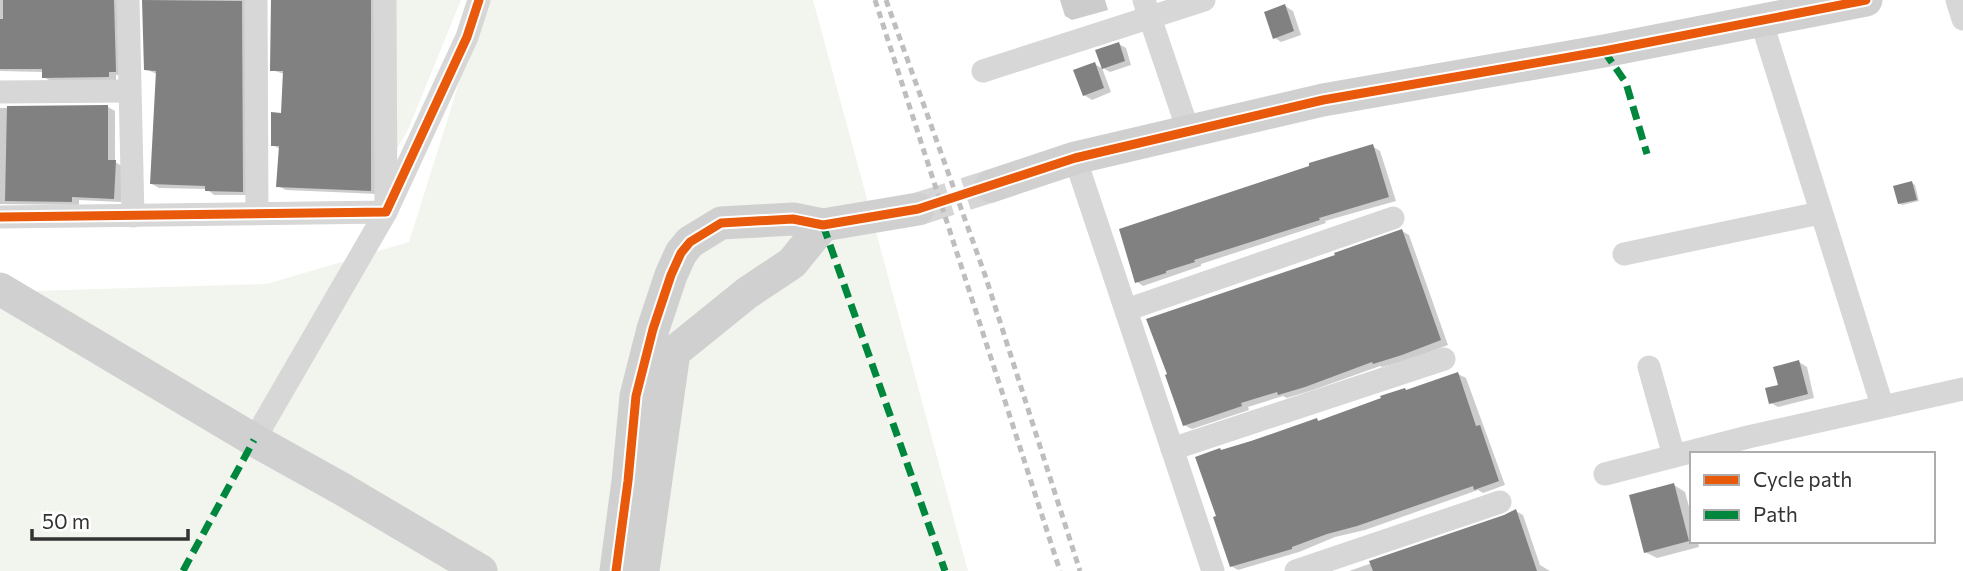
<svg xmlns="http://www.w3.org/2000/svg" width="1963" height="571" font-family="Commissioner,sans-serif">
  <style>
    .green { fill: #f1f5ed }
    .shadow { fill: #0003 }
    .building { fill: #818181 }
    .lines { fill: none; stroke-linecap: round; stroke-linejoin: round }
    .secondary-tunnel { stroke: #d6d6d6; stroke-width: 33; stroke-dasharray: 33 17; stroke-linecap: butt }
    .street { stroke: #d7d7d7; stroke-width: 23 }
    .secondary { stroke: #d0d0d0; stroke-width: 33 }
    .rail { stroke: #bebebe; stroke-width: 5; stroke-dasharray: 7 5; stroke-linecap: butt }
    .quiet { stroke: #00873e; stroke-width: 7; stroke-dasharray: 14 7; stroke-linecap: butt }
    .cycleway-casing { stroke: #fff; stroke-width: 13 }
    .cycleway { stroke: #e8590c; stroke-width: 9 }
  </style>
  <rect width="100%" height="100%" fill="#fff"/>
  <!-- green -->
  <g class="green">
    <polygon points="394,0 461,0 407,132 391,158"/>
    <polygon points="485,0 813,0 968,571 0,571 0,292 267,284 409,242"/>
  </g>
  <!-- shadow -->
  <g class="shadow">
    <polygon points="0,0 122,0 123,75 116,75 116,80 51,81 43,77 44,72 0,71"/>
    <polygon points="144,0 251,0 250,195 214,195 207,189 159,188 152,184 157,74 145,69"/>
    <polygon points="272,0 380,0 378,194 286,190 278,186 280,149 272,145 283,114 284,74 272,70"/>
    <polygon points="1060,0 1105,0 1108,10 1072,20 1065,16"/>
    <polygon points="1285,6 1293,11 1301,35 1281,42 1274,37"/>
    <polygon points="1119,44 1126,48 1131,65 1110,72 1103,68"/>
    <polygon points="1094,64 1102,68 1111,92 1092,100 1084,95"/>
    <polygon points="108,107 115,111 115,162 122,166 121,202 79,200 79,205 0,204 0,108"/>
    <polygon points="1372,146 1380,151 1396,201 1325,221 1326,223 1201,264 1201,266 1143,286 1136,281"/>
    <polygon points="1912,183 1915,185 1919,201 1902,205 1899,203"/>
    <polygon points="1402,231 1409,235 1448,345 1411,359 1382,367 1380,366 1313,390 1287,398 1283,396 1248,407 1249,410 1192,429 1184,425 1337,256"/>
    <polygon points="1799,362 1807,367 1814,398 1778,407 1771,403 1780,386"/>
    <polygon points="1458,374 1466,378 1505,485 1483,493 1478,490 1365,530 1335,537 1299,552 1238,570 1231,566 1218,517 1222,451 1317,420 1321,422"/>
    <polygon points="1674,485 1685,492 1692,518 1692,541 1698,541 1699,547 1657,558 1645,552"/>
    <polygon points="1516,511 1523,515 1540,565 1550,571 1349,571 1505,517"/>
  </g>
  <!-- building -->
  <g class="building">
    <polygon points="3,0 114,0 116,72 109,72 109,77 42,78 42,69 0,69 0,19 3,19"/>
    <polygon points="142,0 242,1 243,192 205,191 205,186 150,184 156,71 144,70"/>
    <polygon points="271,0 371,0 371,191 276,187 279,146 271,146 271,112 281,113 283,71 270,71"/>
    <polygon points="1285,4 1294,31 1273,39 1264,12"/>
    <polygon points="1119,42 1125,61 1102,69 1095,50"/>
    <polygon points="1095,62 1104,88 1083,96 1073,70"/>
    <polygon points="108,105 108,160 116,160 114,199 72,197 72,202 5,201 7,106"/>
    <polygon points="1373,144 1389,197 1319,218 1320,220 1194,260 1195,262 1166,271 1166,273 1135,283 1119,229 1309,166 1309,163"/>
    <polygon points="1912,181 1917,200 1898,204 1893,186"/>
    <polygon points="1402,229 1441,340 1402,355 1373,364 1372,362 1305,387 1278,395 1277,392 1241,403 1242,406 1183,426 1165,375 1167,374 1146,319 1335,255 1334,253"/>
    <polygon points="1799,360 1808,394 1769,404 1765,388 1778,385 1773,367"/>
    <polygon points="1458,372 1476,426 1480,425 1499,481 1474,490 1473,486 1357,526 1327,534 1292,547 1292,549 1230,567 1213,517 1216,516 1195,457 1220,448 1221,450 1251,441 1317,418 1318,421 1381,398 1380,396 1405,388 1406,390"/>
    <polygon points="1674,483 1689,541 1644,553 1629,495"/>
    <polygon points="1516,509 1537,571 1373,571 1369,561 1504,515"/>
  </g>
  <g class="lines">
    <!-- secondary-tunnel -->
    <polyline class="secondary-tunnel" points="918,209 991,186"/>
    <!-- street -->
    <g class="street">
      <polyline points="128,0 133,216"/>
      <polyline points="256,0 257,213"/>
      <polyline points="1144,0 1188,130"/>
      <polyline points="1957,0 1963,19"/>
      <polyline points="1761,20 1882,405"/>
      <polyline points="983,71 1204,0"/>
      <polyline points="0,92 129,91"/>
      <polyline points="1075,158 1213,571"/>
      <polyline points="0,217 386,212 467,37 479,0"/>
      <polyline points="1624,254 1820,213"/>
      <polyline points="1126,310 1393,218"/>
      <polyline points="1649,367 1674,456"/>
      <polyline points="254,440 386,212 385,0"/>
      <polyline points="1172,449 1444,359"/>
      <polyline points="1605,474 1748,437 1963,389"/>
      <polyline points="1296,571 1500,502"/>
    </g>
    <!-- secondary -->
    <g class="secondary">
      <polyline points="991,186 1075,158 1323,100 1604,51 1866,0"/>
      <polyline points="0,289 254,440 342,489 481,571"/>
      <polyline points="616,571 628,481 636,396 653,329 671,275 681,253 690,242 721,223 793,219 823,225 918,209"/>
      <polyline points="643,571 674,352 747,293 792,263 823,225"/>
    </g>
    <!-- rail -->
    <g class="rail">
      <polyline points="875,0 1060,571"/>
      <polyline points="886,0 985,275 1080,571"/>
    </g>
    <!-- quiet -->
    <g class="quiet">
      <polyline points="1604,51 1626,83 1647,154"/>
      <polyline points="823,225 945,571"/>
      <polyline points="183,571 254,440"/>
    </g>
    <defs>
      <g id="cycleway">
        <polyline points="0,217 386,212 467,37 479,0"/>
        <polyline points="616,571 628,481 636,396 653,329 671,275 681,253 690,242 721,223 793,219 823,225 918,209 1075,158 1323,100 1604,51 1866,0"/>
      </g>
    </defs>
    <!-- cycleway casing -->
    <use href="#cycleway" class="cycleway-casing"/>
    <!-- cycleway -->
    <use href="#cycleway" class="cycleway"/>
  </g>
  <!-- legend -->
  <rect x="1690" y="452" width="245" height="91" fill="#ffffff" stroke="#adadad" stroke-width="2"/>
  <rect x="1704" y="475" width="35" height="10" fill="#e8590c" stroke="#adadad" stroke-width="2"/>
  <text x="1753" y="487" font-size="21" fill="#333333">Cycle path</text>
  <rect x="1704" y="510" width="35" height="10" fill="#00873e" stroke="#adadad" stroke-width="2"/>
  <text x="1753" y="522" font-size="21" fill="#333333">Path</text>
  <!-- scale -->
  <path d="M32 529v10h156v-10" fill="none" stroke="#333333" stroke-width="3.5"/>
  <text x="42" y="529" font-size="21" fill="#333333" stroke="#ffffff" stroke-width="5" paint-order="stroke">50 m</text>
</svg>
